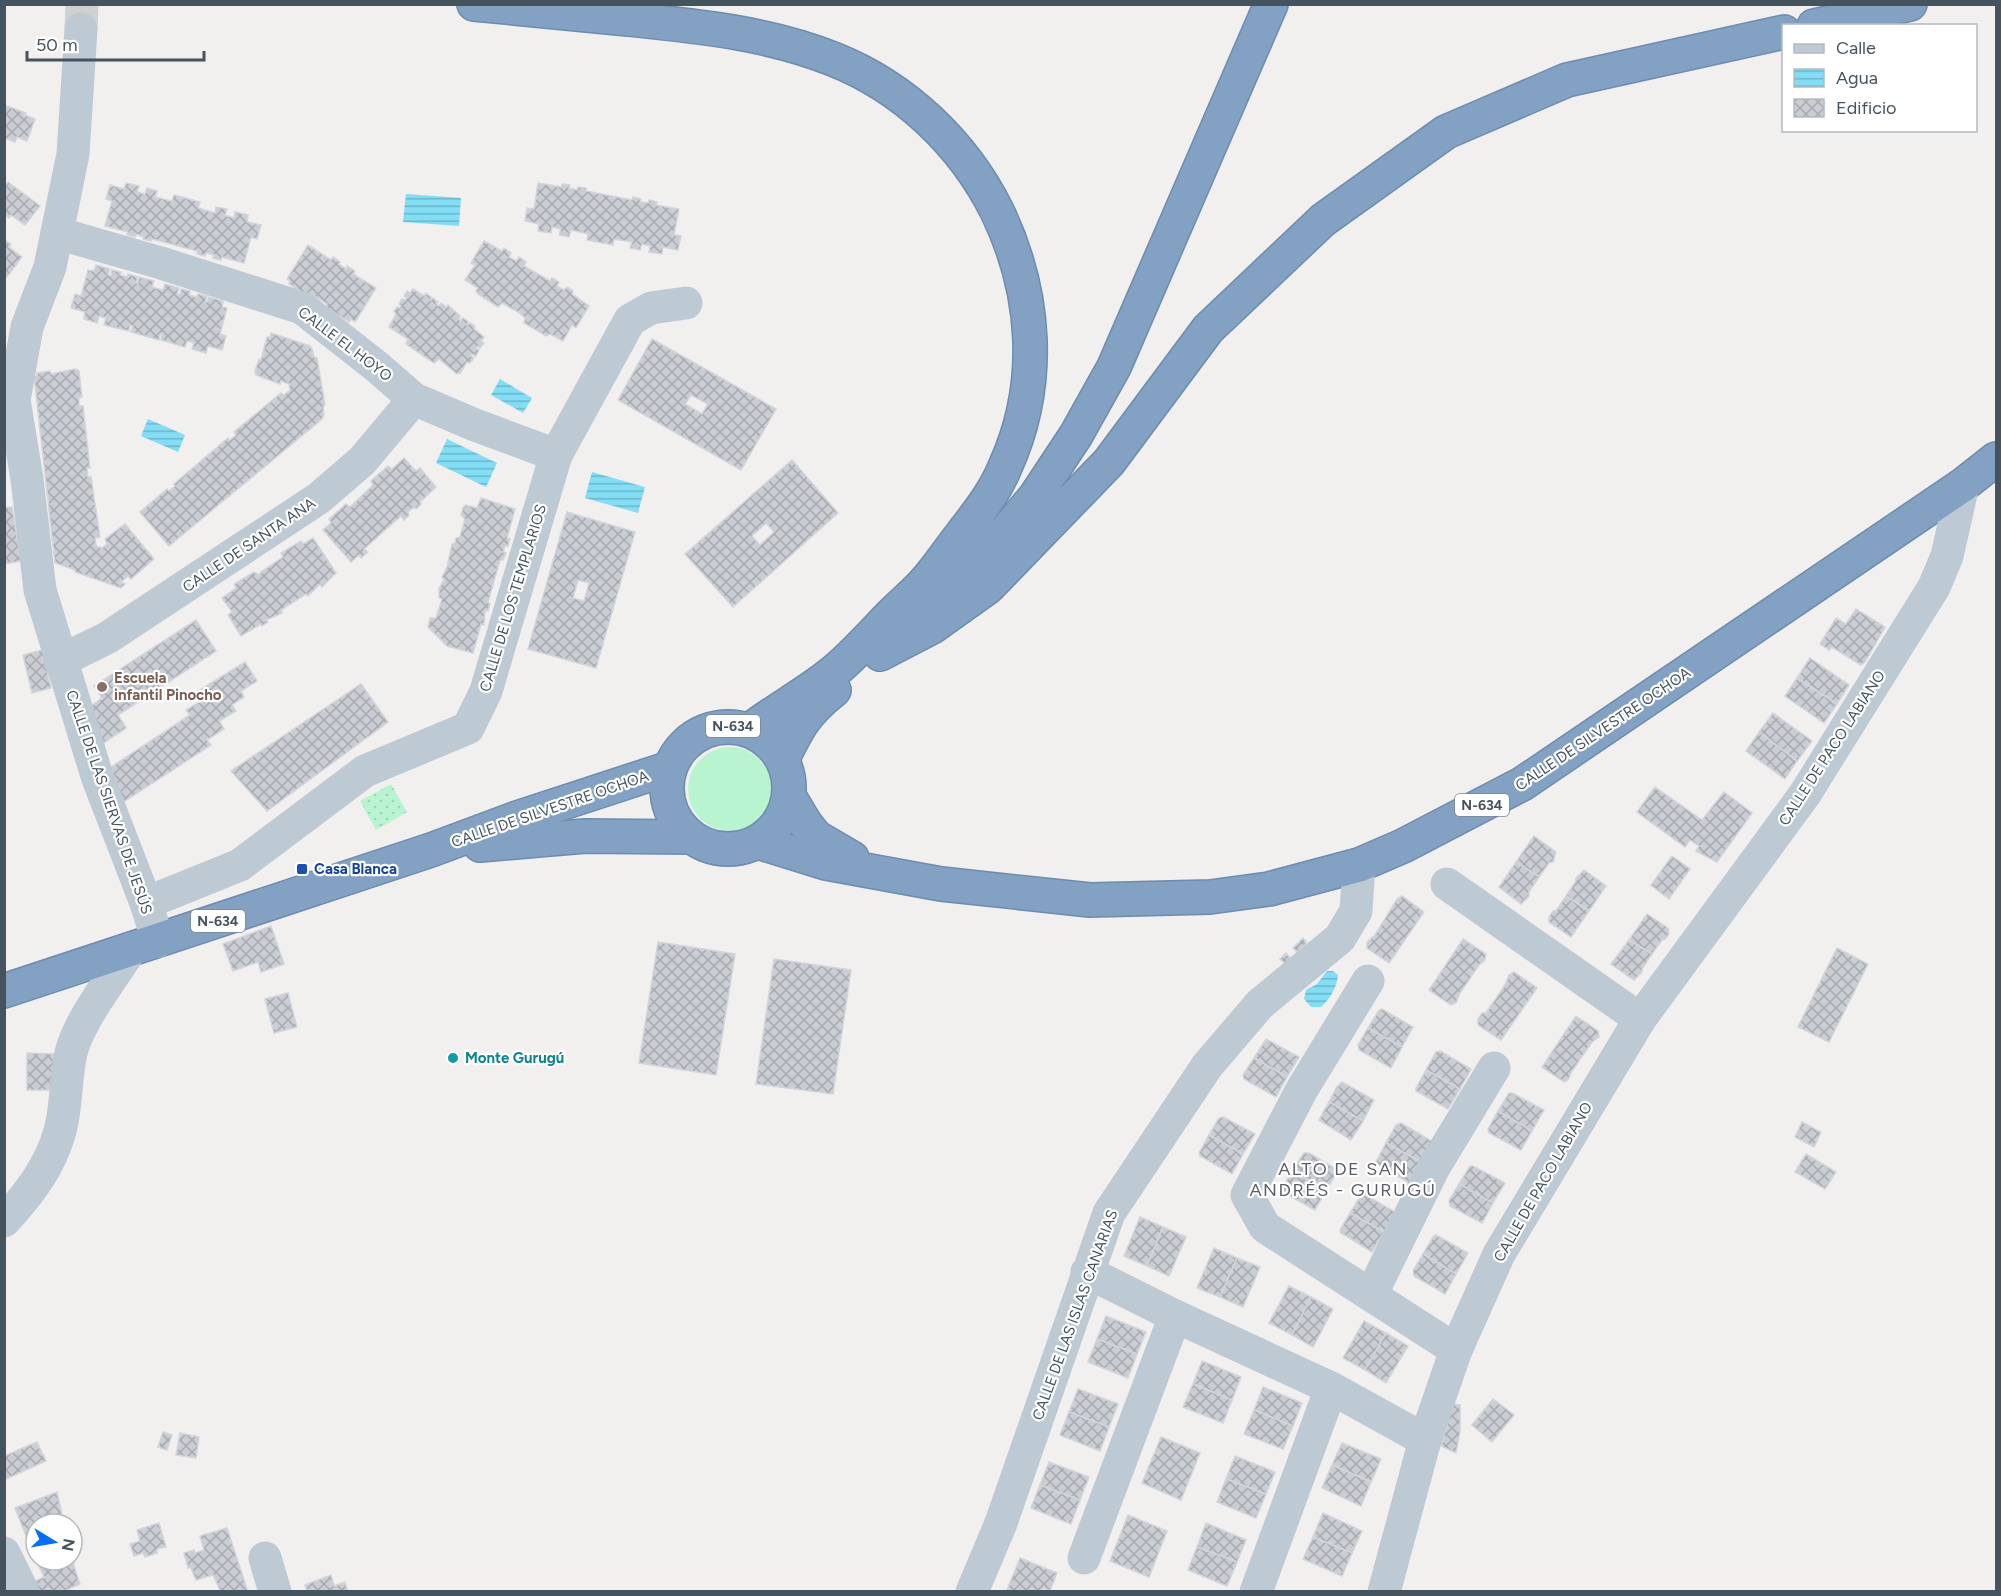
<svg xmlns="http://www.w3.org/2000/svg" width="2001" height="1596" font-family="Figtree,sans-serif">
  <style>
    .grass { fill: #b9f4d0 }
    .park { fill: url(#park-dots) }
    .water { fill: url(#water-rules) }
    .building { fill: url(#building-cross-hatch); stroke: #d2d5db; stroke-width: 1.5; fill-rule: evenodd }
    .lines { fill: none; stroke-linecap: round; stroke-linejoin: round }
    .minor-tunnel { stroke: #cfd0d2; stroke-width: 33; stroke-dasharray: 33 16; stroke-linecap: butt }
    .highway-casing { stroke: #6d8caf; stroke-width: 36 }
    .minor { stroke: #becad3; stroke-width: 33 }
    .highway { stroke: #82a1c3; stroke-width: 33 }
    .education-dot { fill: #8d6e63; stroke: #fff; stroke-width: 2 }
    .transit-dot { fill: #1a4fb4; stroke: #fff; stroke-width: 2 }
    .culture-dot { fill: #0f9aa8; stroke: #fff; stroke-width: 2 }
    .labels { text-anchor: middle; stroke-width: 4.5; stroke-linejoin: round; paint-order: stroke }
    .shield { fill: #fff; stroke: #7d878f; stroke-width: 1.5 }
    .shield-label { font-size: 14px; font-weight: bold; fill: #45535f }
    .street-label { font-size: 15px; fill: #45535f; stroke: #fff }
    .education-label { font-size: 15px; font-weight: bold; fill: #785e54; stroke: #fff; text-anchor: start }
    .transit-label { font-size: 15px; font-weight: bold; fill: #164399; stroke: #fff; text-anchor: start }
    .culture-label { font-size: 15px; font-weight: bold; fill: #0d838f; stroke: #fff; text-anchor: start }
    .quarter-label { font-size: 18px; letter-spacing: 1.5px; fill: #5b5f65; stroke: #fff }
  </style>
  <defs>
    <pattern id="park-dots" width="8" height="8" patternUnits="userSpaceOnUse" patternTransform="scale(1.5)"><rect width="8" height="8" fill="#b9f4d0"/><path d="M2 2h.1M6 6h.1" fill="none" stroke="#a0d3b5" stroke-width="1.8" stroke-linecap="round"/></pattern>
    <pattern id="water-rules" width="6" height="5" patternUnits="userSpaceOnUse" patternTransform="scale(1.5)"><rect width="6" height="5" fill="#82ddf5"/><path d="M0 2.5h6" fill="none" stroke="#6cb6ca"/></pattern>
    <pattern id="building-cross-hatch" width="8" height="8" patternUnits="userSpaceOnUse" patternTransform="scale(1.5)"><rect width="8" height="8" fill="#caced4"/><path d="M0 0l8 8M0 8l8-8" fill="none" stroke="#a6aaaf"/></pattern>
  </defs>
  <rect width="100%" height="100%" fill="#f2efef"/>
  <!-- grass -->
  <circle class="grass" cx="730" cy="789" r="42"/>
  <!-- park -->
  <polygon class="park" points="391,784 407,812 376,830 360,801"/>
  <!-- water -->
  <g class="water">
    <polygon points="406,194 461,198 459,226 403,222"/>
    <polygon points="500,379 532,398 523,413 491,395"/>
    <polygon points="148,419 185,435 178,452 141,436"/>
    <polygon points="447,439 497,463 486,487 436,463"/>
    <polygon points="592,472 645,487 638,513 585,498"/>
    <path d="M1327,971H1333L1338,975C1337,987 1330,999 1321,1007H1311L1304,999L1306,990L1317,984Z"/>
  </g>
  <!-- building -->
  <g class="building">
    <polygon points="4,105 26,113 25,115 35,119 27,141 17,137 15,142 4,138"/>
    <polygon points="8,182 40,206 25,225 11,215 9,218 4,214 4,187"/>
    <polygon points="126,183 139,186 137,192 145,194 147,188 157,191 155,197 172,201 174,195 200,202 198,208 215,213 216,207 227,209 225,215 234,218 235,212 248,215 247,222 261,225 257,239 251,237 244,263 222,257 221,260 213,258 214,255 206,253 205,256 197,254 197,251 152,239 151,241 143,239 144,237 136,234 135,237 127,235 128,232 105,226 112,201 106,199 110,185 124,189"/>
    <polygon points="538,183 562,187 562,184 570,185 569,188 577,190 578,187 586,188 586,191 632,200 633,197 641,199 640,202 649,203 649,200 657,202 656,205 679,209 674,235 681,236 678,250 663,247 662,254 649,252 650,246 642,244 640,250 630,248 632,242 614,239 613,245 587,240 588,234 571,230 569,237 559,235 561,229 552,227 551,233 538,231 539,224 525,221 527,208 534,209"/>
    <polygon points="4,240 11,244 9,247 22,257 7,277 4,275"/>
    <polygon points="484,241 502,251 504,248 511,253 509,257 516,261 519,257 526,262 524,266 550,281 552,278 559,282 557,286 564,290 567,287 573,291 572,294 589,306 576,328 572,325 563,341 550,334 546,336 524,323 525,318 518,312 502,303 498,307 478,294 476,291 478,288 465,280 475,265 471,263"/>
    <polygon points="308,245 331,260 333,257 340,262 339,264 346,269 347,266 355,271 353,274 376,288 355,322 351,319 349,322 325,307 327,304 314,296 313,299 289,284 290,281 287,279"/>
    <polygon points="96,265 110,269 108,275 111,276 112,270 121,272 120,275 128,277 128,274 138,277 136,283 138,283 139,277 154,281 152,287 163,290 165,284 179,288 177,294 180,295 181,289 190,291 189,295 197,297 198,294 207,296 205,302 207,302 209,297 223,301 222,307 227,308 220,334 226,336 222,350 208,346 206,353 192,349 194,343 187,341 185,347 161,340 162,334 160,334 159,340 131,332 133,326 130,325 129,331 104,325 106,318 99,316 97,323 84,319 85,312 71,308 75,294 81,296 88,270 94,271"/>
    <polygon points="413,289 424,296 426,293 431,297 431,300 433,298 438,302 436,304 439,306 441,303 447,307 448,305 460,316 459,319 460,321 463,318 468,321 467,325 470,323 475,326 474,329 484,337 481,341 484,343 480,348 478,346 476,348 479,350 476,356 472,354 471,356 474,358 470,363 467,362 460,373 457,374 439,359 434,363 406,344 408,339 389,327 396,314 394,311 397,307 400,308 401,306 399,304 402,299 405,300 407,298 404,296 407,291 410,293"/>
    <polygon points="271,333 310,346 312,349 314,357 317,358 325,405 323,407 324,414 322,419 169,546 140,512 167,489 169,491 175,486 174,484 228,438 230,440 236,435 234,432 281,393 284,395 290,390 289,384 281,381 280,384 256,375 255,371 259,359 261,360 267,337 270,337"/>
    <path d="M652,339L776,409L741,470L618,400ZM691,395L708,404L702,414L685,404Z"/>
    <polygon points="75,369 79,371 82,397 79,398 79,406 83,406 90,468 87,468 88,477 91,477 100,537 95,538 96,546 102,548 107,544 105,539 125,524 154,559 131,579 128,576 121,582 125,584 121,588 75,572 75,570 55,563 34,376 37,376 37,373 50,371 51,374"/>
    <polygon points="404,458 416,471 420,468 436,487 420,502 421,504 416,509 414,507 408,512 409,515 404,520 401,516 364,549 368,552 361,558 359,555 351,562 323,530 331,523 329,519 346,504 350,507 373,485 371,481 388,466 392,469"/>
    <path d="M792,460L838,513L733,607L685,554ZM766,523L774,532L760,545L752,536Z"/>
    <polygon points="481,498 515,509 507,538 510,539 508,546 505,546 503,552 506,553 503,560 500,560 488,602 490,604 488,611 485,610 484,625 481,624 473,653 447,646 428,627 430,618 436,618 442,599 439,597 439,589 444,579 442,577 447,567 452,544 455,543 456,538 460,537 465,519 461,515 463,508 466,505 477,508"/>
    <polygon points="12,507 21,561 4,564 4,508"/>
    <path d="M567,512L635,532L596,668L528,649ZM578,580L589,583L584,601L573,598Z"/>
    <polygon points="313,538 336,573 322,587 320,584 308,596 306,594 281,610 282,613 266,620 268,622 262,626 261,624 241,636 228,615 232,612 222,598 236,588 234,584 254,572 259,575 260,573 260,575 261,572 283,557 281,553 301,541 303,544"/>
    <polygon points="1856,609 1885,627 1865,662 1861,665 1832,647 1829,650 1820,644 1836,618 1846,624"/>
    <polygon points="196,620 216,651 118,715 126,728 99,746 87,709 102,698 94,686"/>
    <polygon points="43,650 51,688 32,693 23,655"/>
    <polygon points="1810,658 1849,685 1837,704 1797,678"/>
    <polygon points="245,662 257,681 241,691 244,697 232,705 236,711 219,721 224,729 207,740 211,745 122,803 108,769 190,715 186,710 203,700 198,691"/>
    <polygon points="1797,678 1837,704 1824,723 1785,696"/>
    <polygon points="361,684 388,722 267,811 231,771"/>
    <polygon points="1773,713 1812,741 1797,761 1759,732"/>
    <polygon points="1759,732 1797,761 1785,779 1746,751"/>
    <polygon points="1655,787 1702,820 1724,792 1752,813 1717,862 1696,851 1699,846 1690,840 1685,847 1637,812"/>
    <polygon points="1534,836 1556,852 1553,862 1549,863 1539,877 1516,862"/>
    <polygon points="1672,856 1690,869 1669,899 1651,885"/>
    <polygon points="1516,862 1539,877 1529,892 1529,896 1521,904 1499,887"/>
    <polygon points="1584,870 1606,886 1589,911 1566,896 1576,881 1576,878"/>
    <polygon points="1402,896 1424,912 1389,963 1367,948 1367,942 1375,935 1397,899"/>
    <polygon points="1566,896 1589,911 1571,937 1549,922 1549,917 1553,911 1556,911"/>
    <polygon points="1647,914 1668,928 1669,934 1665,939 1662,940 1652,954 1629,940"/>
    <polygon points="271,926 284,964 261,972 258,962 233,971 223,944"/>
    <polygon points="1303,938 1307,943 1297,952 1293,948"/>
    <polygon points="1463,939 1486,954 1485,960 1479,965 1460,993 1456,1003 1451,1005 1429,990"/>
    <polygon points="1629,940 1652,954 1642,969 1642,972 1634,980 1611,964"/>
    <polygon points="658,942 735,954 716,1075 639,1063"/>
    <polygon points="1837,948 1868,964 1829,1042 1798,1027"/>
    <polygon points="1286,953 1291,959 1286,964 1280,959"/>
    <polygon points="774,959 851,970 833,1094 756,1084"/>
    <polygon points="1514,972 1537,988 1501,1040 1478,1025 1478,1019 1482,1013 1486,1013 1505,985 1509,975"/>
    <polygon points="288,993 297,1027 274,1033 265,999"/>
    <polygon points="1382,1009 1413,1027 1402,1047 1368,1028 1379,1010"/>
    <polygon points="1576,1016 1598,1031 1599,1037 1592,1042 1572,1071 1568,1080 1564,1082 1542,1067"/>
    <polygon points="1368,1028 1402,1047 1391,1068 1359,1050 1358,1045"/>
    <polygon points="1266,1039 1299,1057 1287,1077 1254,1058"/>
    <polygon points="1440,1051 1471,1069 1460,1089 1426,1070 1436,1052"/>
    <polygon points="27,1053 57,1054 56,1090 27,1090"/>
    <polygon points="1254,1058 1287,1077 1276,1097 1244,1079 1243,1075"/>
    <polygon points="1426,1070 1460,1089 1448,1109 1416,1091 1416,1088"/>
    <polygon points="1342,1082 1374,1100 1363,1121 1329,1102 1336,1088"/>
    <polygon points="1509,1093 1512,1093 1544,1110 1532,1131 1498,1111"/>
    <polygon points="1329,1102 1363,1121 1351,1140 1319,1120"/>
    <polygon points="1498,1111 1532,1131 1521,1150 1489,1133 1488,1129"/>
    <polygon points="1223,1117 1255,1134 1243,1154 1209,1135 1219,1118"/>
    <polygon points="1802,1122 1821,1132 1814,1147 1795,1137"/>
    <polygon points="1401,1123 1433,1142 1421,1162 1386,1143 1396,1125"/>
    <polygon points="1209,1135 1243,1154 1232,1174 1200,1156 1199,1153"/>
    <polygon points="1386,1143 1421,1162 1409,1183 1377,1164 1376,1162"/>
    <polygon points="1304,1153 1309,1153 1338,1170 1326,1191 1292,1171"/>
    <polygon points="1806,1154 1836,1172 1825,1189 1795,1172"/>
    <polygon points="1470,1166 1473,1166 1505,1183 1493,1203 1459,1184"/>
    <polygon points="1292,1171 1326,1191 1315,1210 1284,1193 1282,1189"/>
    <polygon points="1459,1184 1493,1203 1482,1223 1450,1206 1449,1201"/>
    <polygon points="1364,1194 1395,1212 1384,1232 1350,1213 1361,1195"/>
    <polygon points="1350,1213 1384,1232 1372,1252 1341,1233 1340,1230"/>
    <polygon points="1140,1217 1163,1227 1147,1266 1124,1256"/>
    <polygon points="1163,1227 1186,1237 1169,1276 1147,1266"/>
    <polygon points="1436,1235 1468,1253 1456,1274 1423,1254 1433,1237"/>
    <polygon points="1214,1248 1237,1258 1220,1297 1197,1288"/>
    <polygon points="1423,1254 1456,1274 1445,1294 1414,1276 1413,1271"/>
    <polygon points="1237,1258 1260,1267 1243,1307 1220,1297"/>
    <polygon points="1289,1286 1311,1297 1292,1335 1269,1323"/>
    <polygon points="1311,1297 1333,1309 1313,1347 1292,1335"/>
    <polygon points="1106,1316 1146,1332 1137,1354 1097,1339"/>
    <polygon points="1364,1321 1386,1333 1365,1370 1343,1358"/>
    <polygon points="1386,1333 1408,1346 1386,1383 1365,1370"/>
    <polygon points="1097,1339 1137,1354 1128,1378 1088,1362"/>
    <polygon points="1202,1361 1241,1377 1232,1400 1193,1384"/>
    <polygon points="1193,1384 1232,1400 1223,1423 1183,1407"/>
    <polygon points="1263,1387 1302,1403 1293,1426 1254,1410"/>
    <polygon points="1078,1389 1118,1404 1109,1427 1069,1412"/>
    <polygon points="1493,1399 1514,1415 1492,1442 1472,1425"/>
    <polygon points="1453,1404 1460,1405 1460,1432 1456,1453 1441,1446"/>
    <polygon points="1254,1410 1293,1426 1283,1449 1244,1434"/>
    <polygon points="1069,1412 1109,1427 1100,1451 1060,1435"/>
    <polygon points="163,1432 172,1435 167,1450 158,1447"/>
    <polygon points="180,1433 199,1437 196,1458 176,1455"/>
    <polygon points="1161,1437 1200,1453 1181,1500 1142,1483"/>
    <polygon points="37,1442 46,1461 4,1480 4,1456"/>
    <polygon points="1342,1443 1381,1459 1371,1482 1332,1465"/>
    <polygon points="1235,1456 1275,1472 1266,1494 1226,1479"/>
    <polygon points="1049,1462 1089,1477 1080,1500 1040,1485"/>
    <polygon points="1332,1465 1371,1482 1361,1506 1322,1488"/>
    <polygon points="1226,1479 1266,1494 1256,1518 1217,1502"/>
    <polygon points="1040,1485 1080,1500 1071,1524 1031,1508"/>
    <polygon points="57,1492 64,1524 36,1524 36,1538 28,1541 15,1508"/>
    <polygon points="1323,1513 1362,1531 1352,1553 1313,1537"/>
    <polygon points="1128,1515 1167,1531 1149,1577 1110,1561"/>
    <polygon points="159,1523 166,1547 157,1549 157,1553 145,1557 143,1553 134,1556 130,1544 140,1541 137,1530"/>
    <polygon points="1206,1523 1246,1540 1237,1562 1197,1547"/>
    <polygon points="227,1528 248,1592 221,1592 213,1575 196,1580 191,1568 188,1568 184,1553 194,1550 195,1553 204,1550 200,1536"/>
    <polygon points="1313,1537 1352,1553 1342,1576 1303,1559"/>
    <polygon points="36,1538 36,1560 28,1541"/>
    <polygon points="1197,1547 1237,1562 1227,1586 1188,1570"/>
    <polygon points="73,1548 74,1566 80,1584 62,1592 39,1592 33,1582 44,1577 36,1560 72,1560"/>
    <polygon points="1020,1558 1057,1573 1050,1591 1043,1588 1041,1592 1012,1592 1007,1590"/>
    <polygon points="331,1575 334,1586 345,1582 348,1592 307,1592 305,1585"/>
  </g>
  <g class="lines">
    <!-- minor-tunnel -->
    <polyline class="minor-tunnel" points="81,29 82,4"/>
    <defs>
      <g id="highway">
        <path d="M474,4C525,9 576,14 628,19C697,26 768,33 833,59C904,87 963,143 997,211C1036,292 1043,384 1005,467C995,492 978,513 962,534C949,550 938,568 924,583C914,594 903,603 893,613C873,633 854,656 831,674C806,694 776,710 750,730"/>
        <polyline points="1814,26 1910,4"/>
        <polyline points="924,615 999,539 1035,497 1076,435 1114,367 1271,4"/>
        <polyline points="880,654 932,627 988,587 1109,462 1208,329 1323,220 1446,132 1567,80 1784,32"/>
        <circle cx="728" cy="788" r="61"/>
        <path d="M783,758C798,727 806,712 834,690"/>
        <polyline points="790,798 805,823 816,837 852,858"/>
        <polyline points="758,842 826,863 941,884 1090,900 1210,897 1269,889 1359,865 1403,846 1522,784 1963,485 1996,459"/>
        <polyline points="480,845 585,836 690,837"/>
        <polyline points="4,991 431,850 517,818 670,768"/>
      </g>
    </defs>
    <!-- highway casing -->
    <use href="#highway" class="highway-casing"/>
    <!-- minor -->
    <g class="minor">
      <polyline points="81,29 73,154 50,267 27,327 14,400 27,479 40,590 97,776 146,903 158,941"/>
      <polyline points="57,233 161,263 302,308 376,366 414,399 475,425 556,455"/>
      <polyline points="60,661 107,638 319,498 362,461 414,399"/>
      <polyline points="1447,884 1640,1019"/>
      <polyline points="146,903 240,865 365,771 468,728 486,691 556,455 630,320 651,308 686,303"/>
      <polyline points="1368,981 1301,1091 1247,1195 1265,1227 1456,1350"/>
      <path d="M4,1221C29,1194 50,1167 60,1131C67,1106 65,1079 71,1053C79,1020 112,979 131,949"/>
      <polyline points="1087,1272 1175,1316 1331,1388 1425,1440"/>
      <polyline points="1371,1295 1433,1169 1494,1068"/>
      <polyline points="4,1553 23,1592"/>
      <polyline points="265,1558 275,1592"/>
      <polyline points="1084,1558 1175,1316"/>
      <polyline points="972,1592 1001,1523 1109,1213 1207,1066 1260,1004 1340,938 1356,911 1359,865"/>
      <polyline points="1256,1592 1331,1388"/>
      <polyline points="1384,1592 1425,1440 1456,1350 1499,1254 1640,1019 1805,794 1934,587 1947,556 1963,485"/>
    </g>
    <!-- highway -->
    <use href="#highway" class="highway"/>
  </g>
  <!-- markers -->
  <circle class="education-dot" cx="102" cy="687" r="6"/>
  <rect class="transit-dot" x="296" y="863" width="12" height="12" rx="3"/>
  <circle class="culture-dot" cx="453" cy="1058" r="6"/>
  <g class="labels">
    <!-- shield labels -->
    <g class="shield">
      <rect x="706" y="715" width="54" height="22" rx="4.5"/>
      <rect x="1455" y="794" width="54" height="22" rx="4.5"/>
      <rect x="191" y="910" width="54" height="22" rx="4.5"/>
    </g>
    <g class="shield-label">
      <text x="733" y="731">N-634</text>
      <text x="1482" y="810">N-634</text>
      <text x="218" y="926">N-634</text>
    </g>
    <!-- street labels -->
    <g class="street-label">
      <text transform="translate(345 344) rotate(37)" y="5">CALLE EL HOYO</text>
      <text transform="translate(249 545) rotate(-34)" y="5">CALLE DE SANTA ANA</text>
      <text transform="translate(513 598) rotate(-73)" y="5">CALLE DE LOS TEMPLARIOS</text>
      <text transform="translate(1603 729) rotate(-34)" y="5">CALLE DE SILVESTRE OCHOA</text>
      <text transform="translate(1832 748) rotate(-57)" y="5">CALLE DE PACO LABIANO</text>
      <text transform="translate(109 802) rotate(71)" y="5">CALLE DE LAS SIERVAS DE JESÚS</text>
      <text transform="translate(550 809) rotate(-19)" y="5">CALLE DE SILVESTRE OCHOA</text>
      <text transform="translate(1543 1182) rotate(-60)" y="5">CALLE DE PACO LABIANO</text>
      <text transform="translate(1075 1315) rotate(-70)" y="5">CALLE DE LAS ISLAS CANARIAS</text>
    </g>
    <!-- education labels -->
    <g class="education-label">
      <text x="114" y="683">Escuela<tspan x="114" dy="17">infantil Pinocho</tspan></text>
    </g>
    <!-- transit labels -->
    <g class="transit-label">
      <text x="314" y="874">Casa Blanca</text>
    </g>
    <!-- culture labels -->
    <g class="culture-label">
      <text x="465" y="1063">Monte Gurugú</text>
    </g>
    <!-- quarter labels -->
    <g class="quarter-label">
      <text x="1343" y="1175">ALTO DE SAN<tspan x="1343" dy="21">ANDRÉS - GURUGÚ</tspan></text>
    </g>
  </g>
  <!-- border -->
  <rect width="2001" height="1596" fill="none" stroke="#45535f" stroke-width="12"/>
  <!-- legend -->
  <rect x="1782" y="24" width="195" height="108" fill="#ffffff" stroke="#b5babf" stroke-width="1.5"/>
  <rect x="1794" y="44" width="30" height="9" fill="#becad3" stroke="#b5babf" stroke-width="1.5"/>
  <text x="1836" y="54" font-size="18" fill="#45535f">Calle</text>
  <rect x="1794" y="69" width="30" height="18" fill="url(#water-rules)" stroke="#b5babf" stroke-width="1.5"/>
  <text x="1836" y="84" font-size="18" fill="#45535f">Agua</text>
  <rect x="1794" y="99" width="30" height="18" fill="url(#building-cross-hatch)" stroke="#b5babf" stroke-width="1.5"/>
  <text x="1836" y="114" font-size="18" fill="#45535f">Edificio</text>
  <!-- north arrow -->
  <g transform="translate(54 1542) rotate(101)"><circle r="28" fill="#ffffff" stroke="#b5babf" stroke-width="1.5"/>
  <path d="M0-4.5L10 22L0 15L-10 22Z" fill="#066ef4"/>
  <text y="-9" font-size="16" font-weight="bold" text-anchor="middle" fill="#45535f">N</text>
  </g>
  <!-- scale -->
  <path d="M27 51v9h177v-9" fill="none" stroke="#45535f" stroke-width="3"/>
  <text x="36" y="51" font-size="18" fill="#45535f" stroke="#ffffff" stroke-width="4.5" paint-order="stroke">50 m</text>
</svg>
